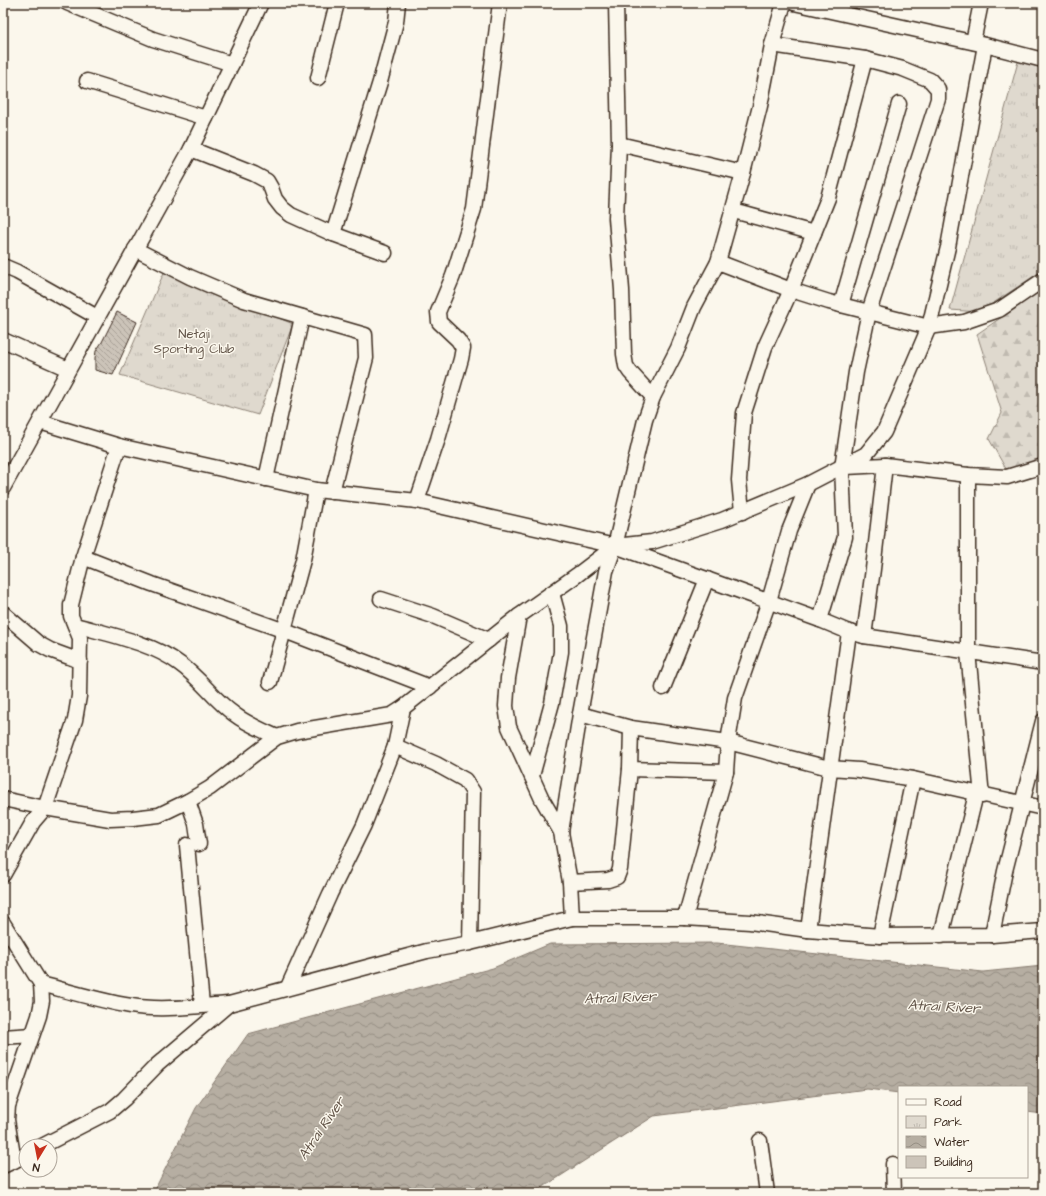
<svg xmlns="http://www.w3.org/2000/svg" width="1046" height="1196" font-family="'Architects Daughter',sans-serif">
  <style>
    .forest { fill: url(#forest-firs); stroke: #8d8276 }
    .park { fill: url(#park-tufts); stroke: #8d8276 }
    .water { fill: url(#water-waves); stroke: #85796d }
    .building { fill: url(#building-back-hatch); stroke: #3b2a1e }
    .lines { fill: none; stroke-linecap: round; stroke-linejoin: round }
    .minor-casing { stroke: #3b2a1e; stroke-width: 17 }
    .minor { stroke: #fbf7ec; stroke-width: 14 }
    .labels { text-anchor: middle; stroke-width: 3; stroke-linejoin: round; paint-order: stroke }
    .park-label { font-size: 13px; fill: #64564a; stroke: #fbf7ec }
    .water-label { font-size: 14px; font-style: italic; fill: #605246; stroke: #fbf7ec }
  </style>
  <defs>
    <pattern id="forest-firs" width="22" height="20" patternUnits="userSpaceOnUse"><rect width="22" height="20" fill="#dfd9ce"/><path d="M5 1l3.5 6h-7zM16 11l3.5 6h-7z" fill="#c0bab0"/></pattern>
    <pattern id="park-tufts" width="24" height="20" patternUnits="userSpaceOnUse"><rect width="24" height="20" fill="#dfd9ce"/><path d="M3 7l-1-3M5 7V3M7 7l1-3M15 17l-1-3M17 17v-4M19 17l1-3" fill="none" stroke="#c0bab0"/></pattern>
    <pattern id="water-waves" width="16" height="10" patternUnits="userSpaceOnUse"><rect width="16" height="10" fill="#b6aea2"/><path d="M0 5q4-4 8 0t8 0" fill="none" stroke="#958e83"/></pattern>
    <pattern id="building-back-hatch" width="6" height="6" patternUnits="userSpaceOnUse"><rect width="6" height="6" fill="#ccc4b9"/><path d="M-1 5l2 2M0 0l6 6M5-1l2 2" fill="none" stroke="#a79f96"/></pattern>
  </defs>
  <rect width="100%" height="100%" fill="#fbf7ec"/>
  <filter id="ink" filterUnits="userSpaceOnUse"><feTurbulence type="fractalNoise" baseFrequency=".025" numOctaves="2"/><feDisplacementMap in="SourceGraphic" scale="8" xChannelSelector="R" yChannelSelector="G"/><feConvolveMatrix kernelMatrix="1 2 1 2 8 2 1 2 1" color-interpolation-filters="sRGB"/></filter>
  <g filter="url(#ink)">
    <!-- forest -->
    <polygon class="forest" points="1043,289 1043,464 1006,469 989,439 1002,413 977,334"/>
    <!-- park -->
    <g class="park">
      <polygon points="1019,58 1043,65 1043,270 980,312 950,310"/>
      <polygon points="165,270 293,324 258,415 120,375"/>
    </g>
    <!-- water -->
    <polygon class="water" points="717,943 983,972 1043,966 1043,1114 1027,1112 1027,1087 899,1087 899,1093 867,1089 654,1116 534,1193 153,1193 196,1108 248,1034 493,968 550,944"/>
    <!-- building -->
    <polygon class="building" points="117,312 137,322 113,375 95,370 95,358 96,351 102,342"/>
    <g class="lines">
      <defs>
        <g id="minor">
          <polyline points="67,3 153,39 232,64"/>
          <polyline points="616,3 619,144 616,218 622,290 624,354 626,366 630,372 653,397"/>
          <polyline points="794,3 985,45 1043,60"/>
          <polyline points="973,42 981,3"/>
          <polyline points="772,45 865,59 903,69 930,80 938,89 938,99 869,312 856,372 842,467 845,537 820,620"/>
          <polyline points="318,78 337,3"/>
          <polyline points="87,81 206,118"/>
          <polyline points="619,144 743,173"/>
          <polyline points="191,149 254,174 267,181 271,188 275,199 282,208 291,215 333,234 385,253"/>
          <polyline points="741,213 814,233"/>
          <polyline points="333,234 380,82 396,22 398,3"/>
          <polyline points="135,249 190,277 244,300 365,335 366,358 332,492"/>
          <polyline points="718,262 791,290 829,302 929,327 964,322 999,310 1043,280"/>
          <polyline points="3,266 17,272 97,317"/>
          <polyline points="841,305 899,104"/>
          <polyline points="3,340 68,369"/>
          <polyline points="40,422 119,446 316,490 417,501 615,546 820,620 849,632 864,636 1043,663"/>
          <polyline points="846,467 885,465 968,475 1007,477 1043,466"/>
          <polyline points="968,475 968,652 982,796"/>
          <polyline points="266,479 302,317"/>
          <polyline points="3,488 191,149 261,3"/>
          <polyline points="417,501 438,439 461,359 463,348 458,340 439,322 438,312 453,276 474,209 500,3"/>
          <polyline points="742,512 739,480 744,413 765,347 791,290 828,198 865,59"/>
          <polyline points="83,557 152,584 285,631 430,687"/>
          <polyline points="381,599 433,616 489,640"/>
          <polyline points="3,613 39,644 50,650 80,661"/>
          <polyline points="519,616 508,678 506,706 509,727 542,799 561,832 570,882 572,918"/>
          <path d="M75,625C107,634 153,643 180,664C200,678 214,700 234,714C247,724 262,730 277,737"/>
          <polyline points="864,636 873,569 885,465"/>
          <polyline points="270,682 303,560 316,490"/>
          <polyline points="663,688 707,579"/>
          <polyline points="580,714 631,728 728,742 829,768 859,770 913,779 1043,808"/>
          <polyline points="395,746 436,764 465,780 473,792 470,943"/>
          <polyline points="630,769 726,772"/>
          <polyline points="532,776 552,703 561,652 561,626 552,593"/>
          <polyline points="3,799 45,808 75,720 79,696 80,638 71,616 71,605 83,557 119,446"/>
          <polyline points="188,801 196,824 199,844"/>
          <polyline points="561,832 580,714 606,571 615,546 645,420 653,397 678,348 694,307 718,262 743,173 760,106 772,45 784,3"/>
          <polyline points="187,845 202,1005"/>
          <polyline points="3,875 33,822 45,808 110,819 133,818 159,815 188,801 210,788 277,737 297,731 392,715 403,708 519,616 577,575 615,546 652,542 722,520 808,484 866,454 884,432 929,327 948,247 985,45"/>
          <polyline points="570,882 608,880 617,877 620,869 630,769 631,728"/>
          <polyline points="685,918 726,772 728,742 735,698 769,601 789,531 808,484"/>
          <polyline points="3,923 41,984 42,1001 39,1016 8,1106 7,1120 14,1161"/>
          <polyline points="808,930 849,632"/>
          <polyline points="992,935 1005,871 1043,721"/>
          <polyline points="880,936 913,779"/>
          <polyline points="941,936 976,794"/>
          <path d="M41,984C71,992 101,1001 131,1006C163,1011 197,1006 229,1004"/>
          <polyline points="288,987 330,894 364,825 395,746 403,708"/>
          <polyline points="3,1037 32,1035"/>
          <polyline points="760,1141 767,1193"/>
          <polyline points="42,1146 110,1111 124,1099 157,1065 229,1004 427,951 470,943 572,918 685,918 750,922 808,930 880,936 992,935 1043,931"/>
          <polyline points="893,1164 894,1193"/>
          <polyline points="3,1166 26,1155"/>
        </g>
      </defs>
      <!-- minor casing -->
      <use href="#minor" class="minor-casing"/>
      <!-- minor -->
      <use href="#minor" class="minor"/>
    </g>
  </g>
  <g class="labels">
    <!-- park labels -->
    <g class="park-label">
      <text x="194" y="338">Netaji<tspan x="194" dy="15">Sporting Club</tspan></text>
    </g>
    <!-- water labels -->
    <g class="water-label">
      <text transform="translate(620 997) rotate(-2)" y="5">Atrai River</text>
      <text transform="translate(944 1006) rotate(3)" y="5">Atrai River</text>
      <text transform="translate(321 1128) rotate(-56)" y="5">Atrai River</text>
    </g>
  </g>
  <!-- margin -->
  <rect width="1046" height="1196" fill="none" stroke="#fbf7ec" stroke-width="16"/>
  <rect x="8" y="8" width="1030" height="1180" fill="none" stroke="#3b2a1e" stroke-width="1.5" filter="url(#ink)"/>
  <!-- legend -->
  <rect x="898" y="1086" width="130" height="92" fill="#fbf7ec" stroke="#aea59a"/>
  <rect x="906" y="1099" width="20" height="6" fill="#fbf7ec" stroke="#aea59a"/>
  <text x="934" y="1106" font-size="12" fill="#3b2a1e">Road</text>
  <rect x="906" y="1116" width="20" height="12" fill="url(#park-tufts)" stroke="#aea59a"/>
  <text x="934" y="1126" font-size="12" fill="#3b2a1e">Park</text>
  <rect x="906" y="1136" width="20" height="12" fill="url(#water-waves)" stroke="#aea59a"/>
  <text x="934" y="1146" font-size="12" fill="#3b2a1e">Water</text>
  <rect x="906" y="1156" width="20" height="12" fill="#ccc4b9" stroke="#aea59a"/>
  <text x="934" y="1166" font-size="12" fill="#3b2a1e">Building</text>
  <!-- north arrow -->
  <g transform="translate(38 1158) rotate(190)"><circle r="19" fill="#fbf7ec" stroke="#aea59a"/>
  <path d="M0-3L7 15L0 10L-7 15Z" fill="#c8321e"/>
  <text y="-6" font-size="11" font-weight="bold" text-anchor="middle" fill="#3b2a1e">N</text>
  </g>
</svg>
